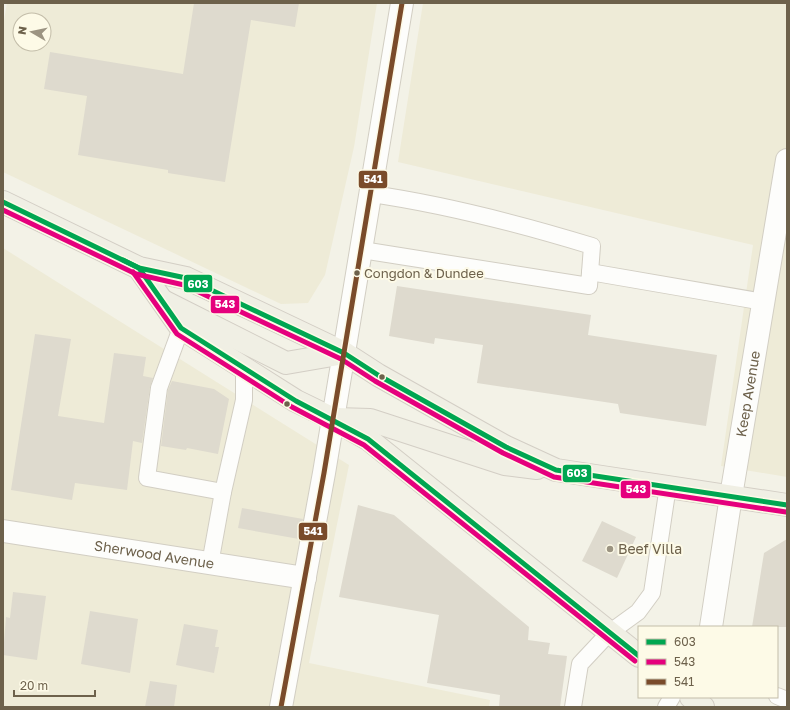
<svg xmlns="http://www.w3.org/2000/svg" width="790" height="710" font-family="'Golos Text',sans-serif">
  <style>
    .residential { fill: #eeebd7; fill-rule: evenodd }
    .building { fill: #dedace }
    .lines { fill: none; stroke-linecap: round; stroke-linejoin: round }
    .service-casing { stroke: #d2cec3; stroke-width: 18 }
    .minor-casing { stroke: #d2cec3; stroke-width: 24 }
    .tertiary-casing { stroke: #d2cec3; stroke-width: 24 }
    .primary-casing { stroke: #d3cec5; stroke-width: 24 }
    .service { stroke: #fdfdfb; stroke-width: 16 }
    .minor { stroke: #fdfdfb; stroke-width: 22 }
    .tertiary { stroke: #fdfdfb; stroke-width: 22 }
    .primary { stroke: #f0efe4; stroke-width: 22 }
    .bus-1-casing { stroke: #fdfae7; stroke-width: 8 }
    .bus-2-casing { stroke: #fdfae7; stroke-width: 8 }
    .bus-3-casing { stroke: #fdfae7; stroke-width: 8 }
    .bus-1 { stroke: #00a651; stroke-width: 5 }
    .bus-2 { stroke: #e5007d; stroke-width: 5 }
    .bus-3 { stroke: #7a4b2a; stroke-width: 5 }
    .bus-dot { fill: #6d614b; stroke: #fdfae7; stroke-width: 1.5 }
    .poi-dot { fill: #9c9482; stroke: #fdfae7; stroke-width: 1.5 }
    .labels { text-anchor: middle; stroke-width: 4; stroke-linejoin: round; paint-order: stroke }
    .bus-label { font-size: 13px; fill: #6d614b; stroke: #fdfae7; text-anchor: start }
    .street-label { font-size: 14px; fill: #6d614b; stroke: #fdfae7 }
    .poi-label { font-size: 14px; fill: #6d614b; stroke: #fdfae7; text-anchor: start }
    .line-badge { stroke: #fdfae7; stroke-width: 1.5 }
    .badge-label { font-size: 11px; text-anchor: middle; font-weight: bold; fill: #fff }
  </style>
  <rect width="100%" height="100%" fill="#f3f2e7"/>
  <!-- residential -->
  <g class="residential">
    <path d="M7,3H377L354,147L325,275L308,303L281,304L3,172V26ZM20,20H44V44H20Z"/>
    <polygon points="423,3 787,3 787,477 721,466 753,245 398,162"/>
    <polygon points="3,248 349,465 309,663 490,700 489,707 3,707"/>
  </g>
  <!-- building -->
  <g class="building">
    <polygon points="194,3 299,3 295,27 251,20 225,182 168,173 168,170 78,155 87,96 44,89 50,52 183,74"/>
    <polygon points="397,286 591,315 588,335 717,355 706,426 620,413 618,404 477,383 483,345 435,338 434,344 389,336"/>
    <polygon points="35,334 71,339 58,416 104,423 114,353 146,357 143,376 153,378 150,387 142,443 133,441 127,490 75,483 72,500 11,490"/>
    <polygon points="172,381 214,389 229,399 218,454 187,448 186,450 161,446 168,390"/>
    <polygon points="358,505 394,515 529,627 528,640 550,643 548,654 567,656 560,707 499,707 500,695 427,683 439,615 339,597"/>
    <polygon points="242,508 303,519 299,539 238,528"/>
    <polygon points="602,521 636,537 617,578 582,561"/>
    <polygon points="787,539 787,627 752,627 764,553"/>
    <polygon points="13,592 46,596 37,660 3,655 6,617 10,618"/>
    <polygon points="90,611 138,619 130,673 81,664"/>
    <polygon points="184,624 218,630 215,647 219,647 214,673 176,665"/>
    <polygon points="150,681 177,685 174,707 145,707"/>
  </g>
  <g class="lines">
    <defs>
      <g id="service">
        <path d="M362,250L589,286L592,246C520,224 447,205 372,194"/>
        <polyline points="590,272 764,302"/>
        <polyline points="181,328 159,388 147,478 223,492"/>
        <polyline points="210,564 223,492 244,400 244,369"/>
        <polyline points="777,696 787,700"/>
        <polyline points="573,707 580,664 609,633 638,612 652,593 668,486"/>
        <polyline points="666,707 672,697"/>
      </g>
      <g id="minor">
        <path id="s1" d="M3,531L305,578"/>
        <path id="s2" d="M711,627L731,496L787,160"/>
      </g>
      <polyline id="tertiary" points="281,707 324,473 402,3"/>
      <g id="primary">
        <polyline points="3,202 139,268 186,278 344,353 378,375 506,447 556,470 787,505"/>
        <polyline points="139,268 181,328 296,401 333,419 368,439 639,656"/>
        <polyline points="163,301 286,363 344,353"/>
        <polyline points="336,419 370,420 505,464 537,468"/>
        <polyline points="691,697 703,707"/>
      </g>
    </defs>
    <!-- service casing -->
    <use href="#service" class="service-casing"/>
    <!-- minor casing -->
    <use href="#minor" class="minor-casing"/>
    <!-- tertiary casing -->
    <use href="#tertiary" class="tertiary-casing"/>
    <!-- primary casing -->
    <use href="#primary" class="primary-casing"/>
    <!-- service -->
    <use href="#service" class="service"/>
    <!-- minor -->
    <use href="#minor" class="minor"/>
    <!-- tertiary -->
    <use href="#tertiary" class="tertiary"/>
    <!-- primary -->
    <use href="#primary" class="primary"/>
    <defs>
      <g id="bus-1">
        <polyline points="3,202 139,268 186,278 344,353 378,375 506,447 556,470 787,505"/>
        <polyline points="123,260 139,268 181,328 296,401 368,439 639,656"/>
      </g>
      <g id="bus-2">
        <polyline points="3,210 136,274 184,285 341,359 375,381 503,453 554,477 786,512"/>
        <polyline points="133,272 177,334 292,407 364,445 635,661"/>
      </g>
      <polyline id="bus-3" points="281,707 324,473 402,3"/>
    </defs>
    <!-- bus-1 casing -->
    <use href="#bus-1" class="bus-1-casing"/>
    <!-- bus-2 casing -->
    <use href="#bus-2" class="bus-2-casing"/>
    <!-- bus-3 casing -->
    <use href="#bus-3" class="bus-3-casing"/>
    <!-- bus-1 -->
    <use href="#bus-1" class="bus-1"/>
    <!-- bus-2 -->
    <use href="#bus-2" class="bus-2"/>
    <!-- bus-3 -->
    <use href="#bus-3" class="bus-3"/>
  </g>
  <!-- markers -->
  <g class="bus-dot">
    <circle cx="357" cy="273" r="3.5"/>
    <circle cx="382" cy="377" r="3.5"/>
    <circle cx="287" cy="404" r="3.5"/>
  </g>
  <circle class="poi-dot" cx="610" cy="549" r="4"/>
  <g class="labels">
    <!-- bus labels -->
    <g class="bus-label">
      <text x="364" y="278">Congdon &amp; Dundee</text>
    </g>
    <!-- street labels -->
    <g class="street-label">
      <text dy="5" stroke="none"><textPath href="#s2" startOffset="236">Keep Avenue</textPath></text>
      <text dy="5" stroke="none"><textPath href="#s1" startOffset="153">Sherwood Avenue</textPath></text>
    </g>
    <!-- poi labels -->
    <g class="poi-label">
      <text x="618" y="554">Beef Villa</text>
    </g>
  </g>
  <g class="line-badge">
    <rect x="358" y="170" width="30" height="19" rx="4" fill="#7a4b2a"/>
    <rect x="183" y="274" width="30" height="19" rx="4" fill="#00a651"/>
    <rect x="210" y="295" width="30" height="19" rx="4" fill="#e5007d"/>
    <rect x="562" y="464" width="30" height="19" rx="4" fill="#00a651"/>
    <rect x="620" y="480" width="31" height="19" rx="4" fill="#e5007d"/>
    <rect x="298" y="522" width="30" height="19" rx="4" fill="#7a4b2a"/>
  </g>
  <g class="badge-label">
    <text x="373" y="183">541</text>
    <text x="198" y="288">603</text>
    <text x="225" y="308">543</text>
    <text x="577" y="477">603</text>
    <text x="636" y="493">543</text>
    <text x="313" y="535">541</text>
  </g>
  <!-- border -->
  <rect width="790" height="710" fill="none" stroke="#6d614b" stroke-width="8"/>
  <!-- legend -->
  <rect x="638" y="626" width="140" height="72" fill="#fdfae7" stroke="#c3bda9"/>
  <rect x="646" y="639" width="20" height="6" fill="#00a651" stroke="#c3bda9"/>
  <text x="674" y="646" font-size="12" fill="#6d614b">603</text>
  <rect x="646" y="659" width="20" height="6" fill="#e5007d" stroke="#c3bda9"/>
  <text x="674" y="666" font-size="12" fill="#6d614b">543</text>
  <rect x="646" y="679" width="20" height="6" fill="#7a4b2a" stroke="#c3bda9"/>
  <text x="674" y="686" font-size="12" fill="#6d614b">541</text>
  <!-- north arrow -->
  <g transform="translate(32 32) rotate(279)"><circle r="19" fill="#fdfae7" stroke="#c3bda9"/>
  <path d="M0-3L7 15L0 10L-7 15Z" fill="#9c9482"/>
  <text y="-6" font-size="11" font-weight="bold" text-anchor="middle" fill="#6d614b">N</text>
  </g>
  <!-- scale -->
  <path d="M14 690v6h81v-6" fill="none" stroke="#6d614b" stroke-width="2"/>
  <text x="20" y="690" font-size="12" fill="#6d614b" stroke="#fdfae7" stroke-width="3" paint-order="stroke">20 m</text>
</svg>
